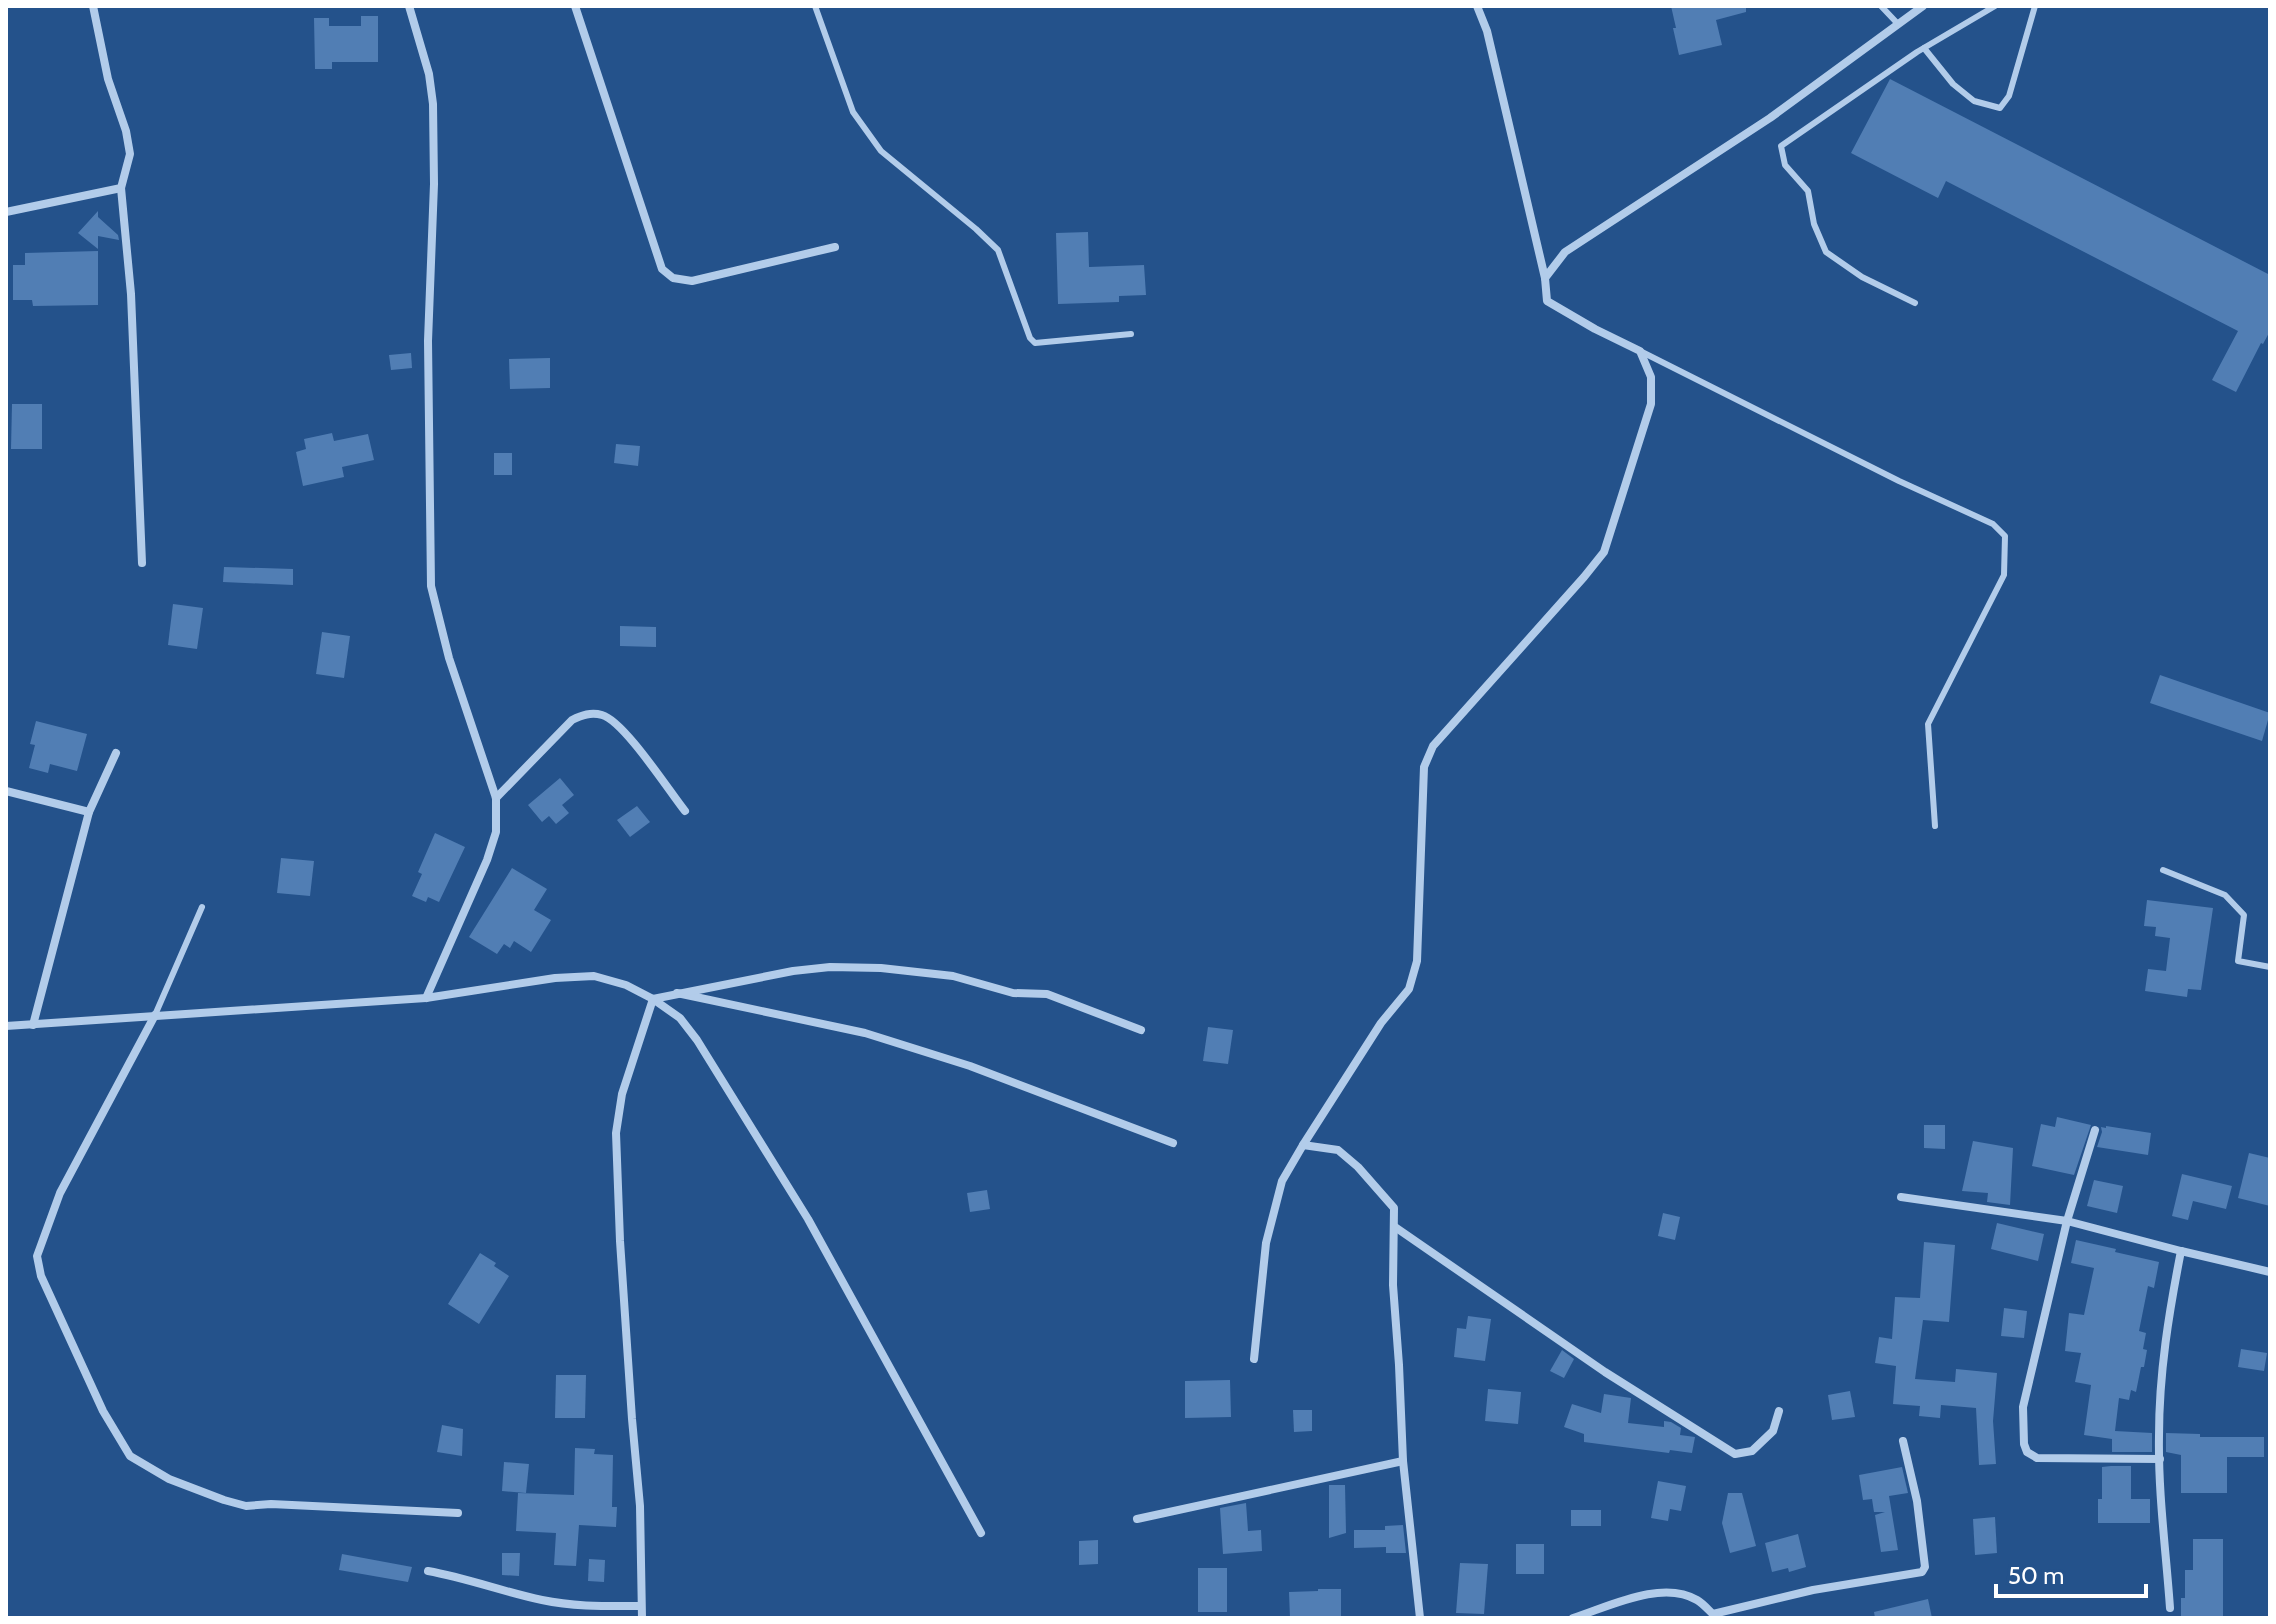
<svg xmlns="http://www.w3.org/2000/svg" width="2276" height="1624" font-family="Cabin,sans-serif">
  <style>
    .building { fill: #517eb4 }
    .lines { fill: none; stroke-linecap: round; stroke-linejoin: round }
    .service { stroke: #b2ccea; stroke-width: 6 }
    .minor { stroke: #b2ccea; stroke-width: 8 }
  </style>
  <rect width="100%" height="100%" fill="#24528b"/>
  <!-- building -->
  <g class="building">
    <polygon points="1671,6 1746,6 1746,12 1716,20 1722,45 1679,55 1673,28 1676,28"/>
    <polygon points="361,16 378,16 378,62 332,62 332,69 315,69 314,18 329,18 329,26 361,26"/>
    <polygon points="1890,79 2270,275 2270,331 2263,344 2261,343 2236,392 2212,380 2238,331 1946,181 1938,198 1851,153"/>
    <polygon points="98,211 98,217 118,235 119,240 98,236 98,249 78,233"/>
    <polygon points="1088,232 1089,267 1144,265 1146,295 1119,296 1119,302 1058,304 1056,233"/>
    <polygon points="98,251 98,305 33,306 32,300 13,300 13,265 25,265 25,253"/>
    <polygon points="411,353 412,368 391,370 389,355"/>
    <polygon points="550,358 550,388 510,389 509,359"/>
    <polygon points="12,404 42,404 42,449 11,449"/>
    <polygon points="332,433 334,441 368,434 374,460 342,467 344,477 303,486 296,452 306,449 304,439"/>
    <polygon points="616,444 640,446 638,466 614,463"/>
    <rect x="494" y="453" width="18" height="22"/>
    <polygon points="224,567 293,569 293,585 223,582"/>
    <polygon points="173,604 203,608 197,649 168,645"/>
    <polygon points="620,626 656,627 656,647 620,646"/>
    <polygon points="322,632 350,636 344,678 316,674"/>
    <polygon points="2160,675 2270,713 2262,741 2150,703"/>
    <polygon points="36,721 87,734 77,771 50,764 48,773 29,768 35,745 30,744"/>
    <polygon points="560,778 574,795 562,805 569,813 556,824 549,816 542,822 528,805"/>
    <polygon points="637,806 650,822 630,837 617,820"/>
    <polygon points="435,833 465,847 439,902 428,897 426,902 412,896 422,874 418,872"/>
    <polygon points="281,858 314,861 310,896 277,893"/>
    <polygon points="512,868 547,889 534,910 551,920 531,952 514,941 510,948 504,944 497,954 469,937"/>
    <polygon points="2147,900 2213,908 2201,990 2188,989 2187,997 2145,991 2148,969 2166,971 2170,938 2155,936 2156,927 2144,926"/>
    <polygon points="1208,1027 1233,1030 1228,1064 1203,1061"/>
    <polygon points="2057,1117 2091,1125 2074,1175 2032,1166 2041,1124 2055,1127"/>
    <polygon points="1924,1125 1945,1125 1945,1149 1924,1148"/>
    <polygon points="2106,1126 2151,1133 2148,1155 2097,1147 2102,1132 2101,1127 2106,1128"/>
    <polygon points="1973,1141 2013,1148 2010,1205 1987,1202 1988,1193 1962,1191"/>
    <polygon points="2249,1153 2270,1158 2270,1206 2238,1198"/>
    <polygon points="2182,1174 2232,1186 2226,1209 2193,1201 2188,1220 2172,1216"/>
    <polygon points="2094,1180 2123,1186 2117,1213 2087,1206"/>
    <polygon points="987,1190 990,1209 970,1212 967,1193"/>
    <polygon points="1663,1213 1680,1217 1675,1240 1658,1236"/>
    <polygon points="1997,1223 2044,1234 2038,1261 1991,1249"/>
    <polygon points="2076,1240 2116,1249 2115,1252 2159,1262 2154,1288 2148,1286 2139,1331 2146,1333 2143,1349 2147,1350 2144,1367 2141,1367 2136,1392 2131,1390 2129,1400 2119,1398 2115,1431 2152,1433 2152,1452 2112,1452 2112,1439 2084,1435 2091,1385 2075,1382 2081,1353 2065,1351 2069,1313 2084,1315 2094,1268 2071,1263"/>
    <polygon points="1924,1242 1955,1245 1949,1322 1923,1320 1915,1379 1955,1382 1956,1369 1997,1373 1993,1421 1996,1464 1979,1465 1976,1408 1941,1405 1940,1418 1919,1416 1920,1406 1893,1404 1896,1366 1875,1363 1879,1337 1892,1339 1895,1297 1920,1298"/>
    <polygon points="480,1253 496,1263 494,1266 509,1276 479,1324 448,1304"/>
    <polygon points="2004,1308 2027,1311 2024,1338 2001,1336"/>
    <polygon points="1468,1316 1491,1319 1485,1361 1454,1357 1457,1328 1466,1329"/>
    <polygon points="2241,1349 2267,1353 2264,1371 2238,1367"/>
    <polygon points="1562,1350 1574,1359 1564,1378 1550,1371"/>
    <polygon points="556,1375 586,1375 585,1418 555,1418"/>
    <polygon points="1230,1380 1231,1417 1185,1418 1185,1381"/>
    <polygon points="1488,1389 1521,1392 1518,1424 1485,1421"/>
    <polygon points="1850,1391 1855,1417 1832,1420 1828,1395"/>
    <polygon points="1604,1394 1631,1398 1628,1423 1664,1427 1664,1421 1671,1422 1681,1428 1680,1435 1695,1437 1692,1453 1670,1450 1669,1453 1584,1442 1584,1434 1564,1427 1572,1404 1601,1413"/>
    <polygon points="1293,1410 1312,1410 1312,1431 1294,1432"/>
    <polygon points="442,1425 463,1429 462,1456 437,1452"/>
    <polygon points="2166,1433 2200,1434 2200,1437 2264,1437 2264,1457 2227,1457 2227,1493 2181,1493 2181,1455 2166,1452"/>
    <polygon points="575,1448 595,1449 594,1454 613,1455 612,1507 617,1507 616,1527 579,1525 576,1566 554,1565 556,1533 516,1531 518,1493 574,1495"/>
    <polygon points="504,1462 529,1464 526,1493 502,1491"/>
    <polygon points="2111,1466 2131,1466 2131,1499 2150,1499 2150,1523 2098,1523 2098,1499 2102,1499 2102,1467"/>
    <polygon points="1902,1467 1908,1493 1889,1496 1898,1550 1881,1552 1875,1515 1885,1512 1874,1512 1872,1499 1863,1500 1859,1475"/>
    <polygon points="1658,1481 1686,1486 1681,1511 1670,1509 1668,1521 1651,1518"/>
    <polygon points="1329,1485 1345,1485 1346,1533 1329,1538"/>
    <polygon points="1728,1493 1742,1493 1756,1546 1730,1553 1722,1523"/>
    <polygon points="1246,1503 1248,1531 1261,1530 1262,1551 1223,1554 1220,1508"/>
    <rect x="1571" y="1510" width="30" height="16"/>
    <polygon points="1995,1517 1997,1553 1975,1555 1973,1519"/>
    <polygon points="1403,1525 1406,1553 1386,1553 1386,1547 1354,1548 1354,1530 1385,1530 1385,1526"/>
    <polygon points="1798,1534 1806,1567 1789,1572 1788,1568 1772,1572 1765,1543"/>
    <polygon points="2193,1539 2223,1539 2223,1618 2181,1618 2181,1598 2185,1598 2185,1570 2193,1570"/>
    <polygon points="1098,1540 1098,1564 1079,1565 1079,1541"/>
    <rect x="1516" y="1544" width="28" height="30"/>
    <polygon points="502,1553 520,1553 519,1576 502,1575"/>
    <polygon points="342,1554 412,1567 408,1582 339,1570"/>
    <polygon points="589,1559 605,1560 604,1582 588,1581"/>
    <polygon points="1460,1563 1488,1564 1484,1614 1456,1613"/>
    <rect x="1198" y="1568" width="29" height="44"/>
    <polygon points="1318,1589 1341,1589 1341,1618 1290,1618 1289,1592 1318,1591"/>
    <polygon points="1928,1599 1932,1618 1875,1618 1874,1612"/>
  </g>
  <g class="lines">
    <!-- service -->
    <g class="service">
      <polyline points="815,6 853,112 881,151 976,229 998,250 1030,338 1035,343 1131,334"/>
      <polyline points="1881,6 1898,24"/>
      <polyline points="1924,48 1953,84 1974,101 2000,108 2009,96 2035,6"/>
      <polyline points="1915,303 1862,277 1826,252 1814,224 1808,191 1785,165 1781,146 1917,52 1995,6"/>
      <polyline points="1640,351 1899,481 1993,524 2005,536 2004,575 1928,724 1935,826"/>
      <polyline points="2163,870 2225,895 2244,915 2238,961 2270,967"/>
      <polyline points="155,1015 202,907"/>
    </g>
    <!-- minor -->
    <g class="minor">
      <polyline points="409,6 429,74 433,104 434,184 428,341 431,586 449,658 496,798 496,832 487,860 426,998"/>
      <polyline points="575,6 662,269 673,278 692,281 835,247"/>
      <polyline points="1477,6 1487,31 1545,278"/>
      <polyline points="121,188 131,294 142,563"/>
      <polyline points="6,212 121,188 130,154 126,131 108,79 93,6"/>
      <polyline points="6,791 89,812"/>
      <path d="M496,798L572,720C582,715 591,712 602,715C624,721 669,791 685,811"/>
      <polyline points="677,993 865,1033 970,1066 1173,1143"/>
      <polyline points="653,999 680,1018 697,1040 808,1219 981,1533"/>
      <polyline points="653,999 793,971 830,967 881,968 953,976 1013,993 1047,994 1141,1030"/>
      <polyline points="155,1015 60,1193 37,1256 41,1276 103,1411 130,1456 169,1479 224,1500 246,1506 271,1504 458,1513"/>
      <polyline points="33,1025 89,812 116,753"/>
      <polyline points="6,1026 426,998 555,978 594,976 626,985 653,999 622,1094 616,1133 620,1241 632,1419 640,1506 642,1618"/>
      <polyline points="2095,1130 2067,1221 2023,1407 2024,1444 2027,1452 2037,1458 2160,1459"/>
      <polyline points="1901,1197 2067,1221 2181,1251 2270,1272"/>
      <polyline points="1395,1227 1605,1372 1735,1454 1752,1451 1773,1431 1779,1411"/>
      <polyline points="1254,1359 1266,1243 1282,1181 1303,1145"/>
      <polyline points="1137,1519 1403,1461"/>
      <path d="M428,1571C467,1578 504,1592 542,1600C575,1607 608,1606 641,1606"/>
      <path d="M2170,1608C2166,1551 2158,1493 2159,1436C2159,1373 2169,1312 2181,1251"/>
      <polyline points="1713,1614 1813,1590 1922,1572 1925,1567 1917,1501 1903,1441"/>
      <polyline points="1420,1618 1403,1461 1399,1365 1393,1285 1394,1208 1358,1167 1338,1150 1303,1145 1381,1023 1409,989 1417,961 1424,767 1433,746 1584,577 1604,552 1651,404 1651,377 1640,351 1595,329 1547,301 1545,278 1565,252 1770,118 1923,6"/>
      <path d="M1573,1618C1608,1607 1662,1579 1697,1600C1704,1604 1710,1612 1716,1617"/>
    </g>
  </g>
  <!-- border -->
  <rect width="2276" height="1624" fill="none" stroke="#ffffff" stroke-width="16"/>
  <!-- scale -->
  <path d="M1996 1584v12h150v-12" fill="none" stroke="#ffffff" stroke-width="4"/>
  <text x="2008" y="1584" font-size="24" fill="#ffffff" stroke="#24528b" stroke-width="6" paint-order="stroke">50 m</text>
</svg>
